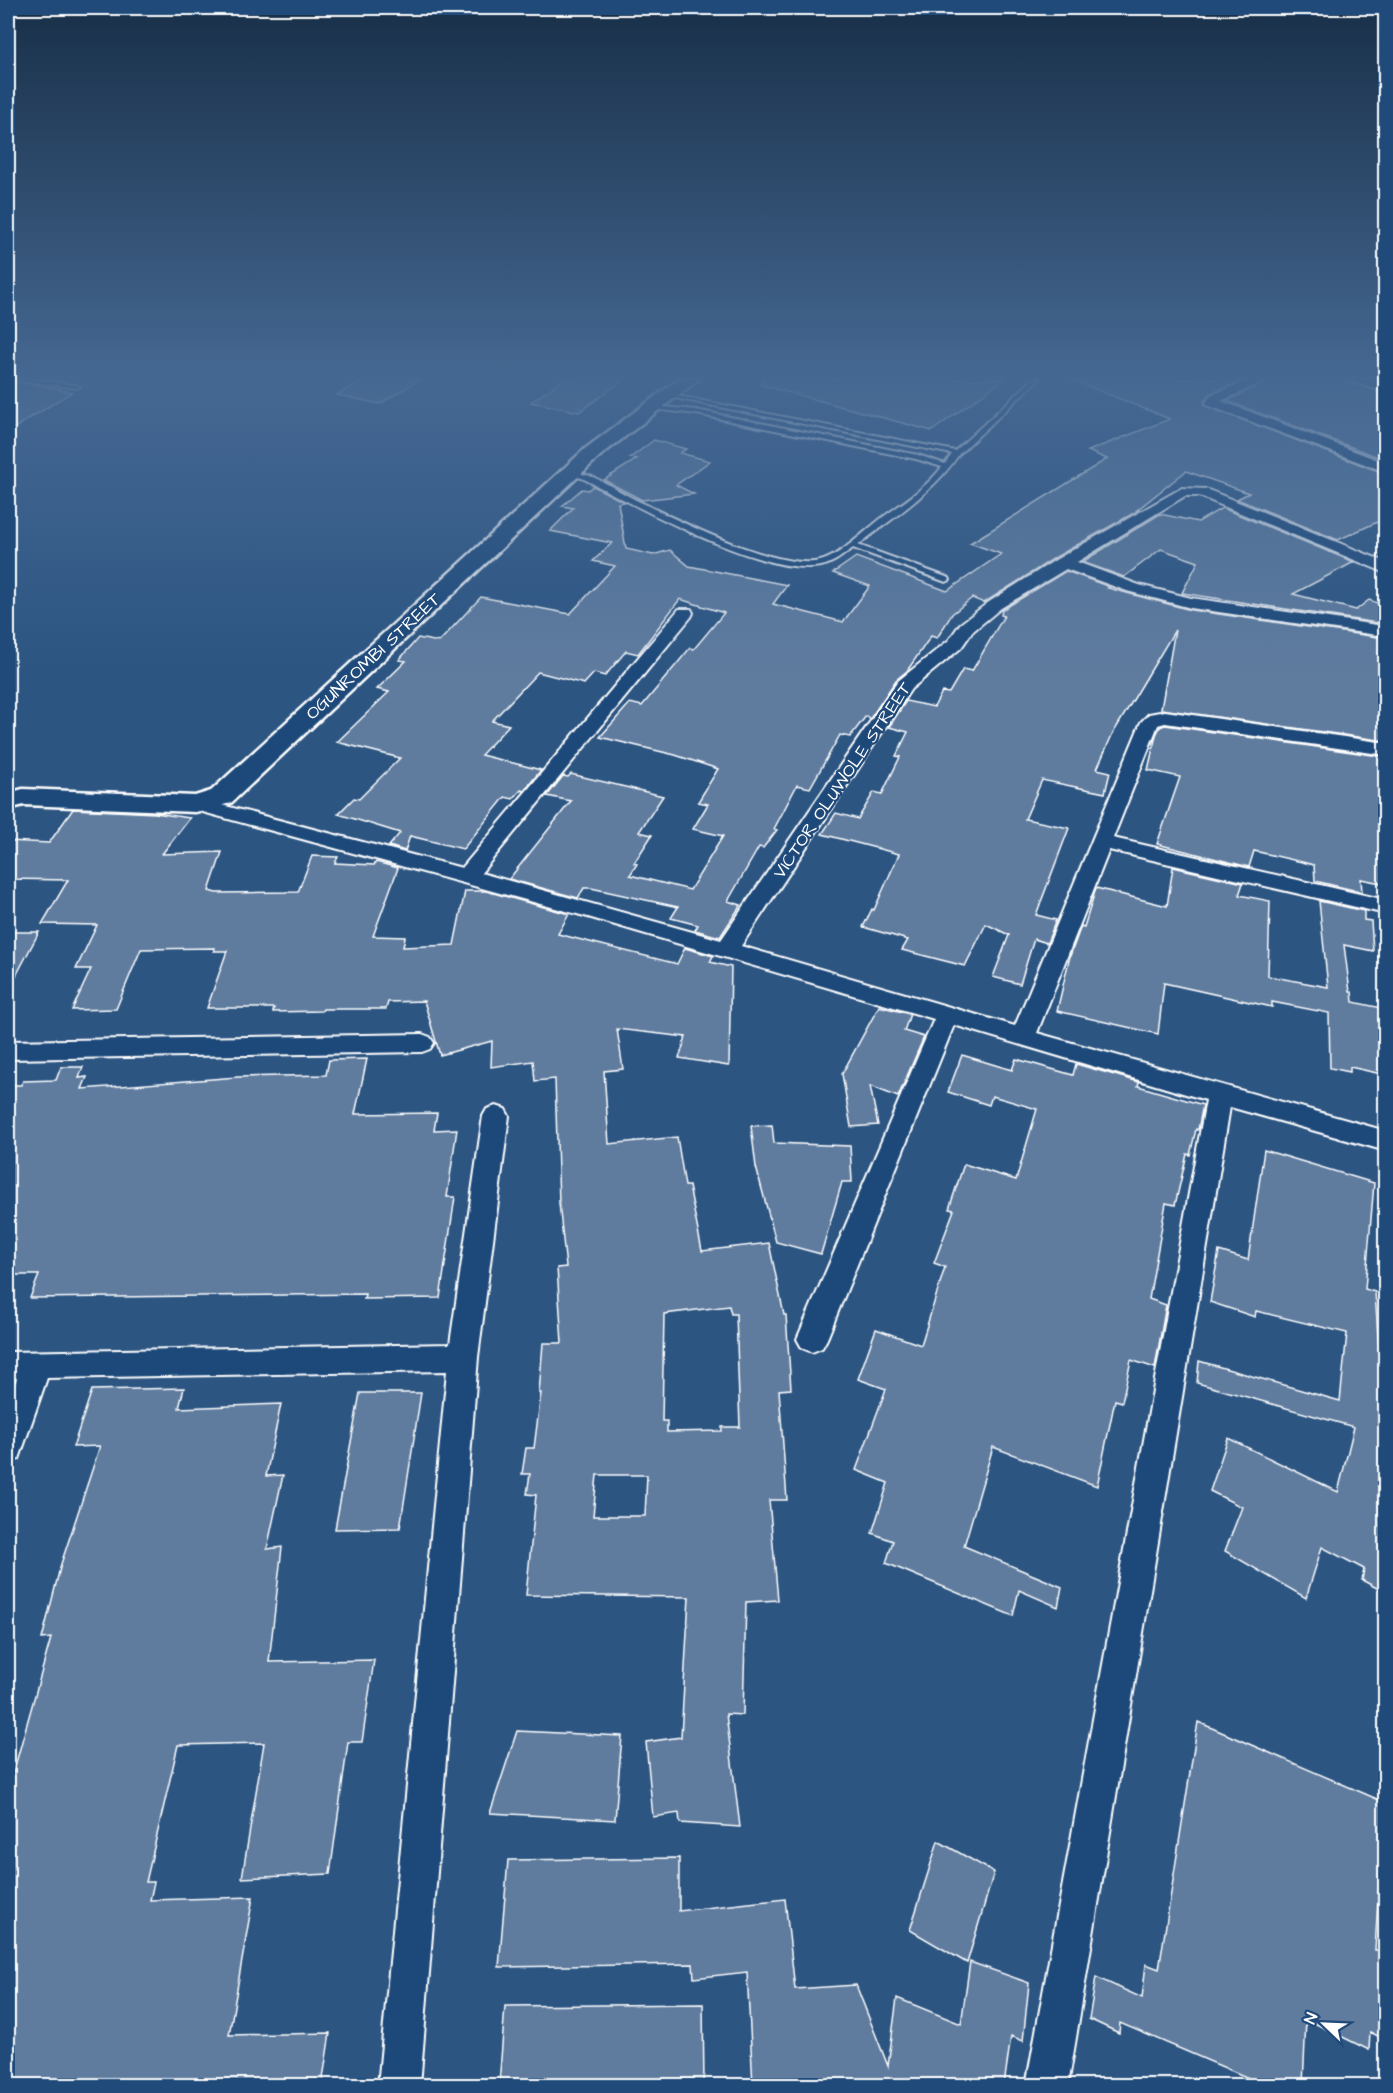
<svg xmlns="http://www.w3.org/2000/svg" width="1393" height="2093" font-family="'Architects Daughter',sans-serif">
  <style>
    .building { fill: #5e7c9f; stroke: #fff; stroke-width: 1.5; fill-rule: evenodd }
    .lines { fill: none; stroke-linecap: round; stroke-linejoin: round }
    .lane-casing { stroke: #fff; stroke-width: 4 }
    .street-casing { stroke: #fff; stroke-width: 4 }
    .secondary-casing { stroke: #fff; stroke-width: 5 }
    .lane { fill: #1f4a7a; fill-rule: evenodd }
    .street { fill: #1f4a7a; fill-rule: evenodd }
    .secondary { fill: #1f4a7a; fill-rule: evenodd }
    .labels { text-anchor: middle; stroke-width: 4.5; stroke-linejoin: round; paint-order: stroke }
    .far-street-label { font-size: 18px; fill: #fff; stroke: #1f4a7a }
  </style>
  <rect width="100%" height="100%" fill="#2c5582"/>
  <filter id="ink" filterUnits="userSpaceOnUse"><feTurbulence type="fractalNoise" baseFrequency=".0167" numOctaves="2"/><feDisplacementMap in="SourceGraphic" scale="12" xChannelSelector="R" yChannelSelector="G"/><feConvolveMatrix kernelMatrix="1 2 1 2 8 2 1 2 1" color-interpolation-filters="sRGB"/></filter>
  <g filter="url(#ink)">
    <!-- building -->
    <g class="building">
      <polygon points="365,379 420,379 380,404 337,395"/>
      <polygon points="564,379 625,379 579,412 531,402"/>
      <polygon points="762,379 1004,379 932,431 761,385"/>
      <polygon points="1070,379 1247,379 1210,393 1204,401 1205,406 1386,474 1386,518 1338,540 1237,499 1249,493 1186,471 1137,510 1139,510 1056,557 984,603 972,598 952,614 937,638 931,636 907,671 896,680 870,719 866,716 850,737 840,735 810,788 797,785 774,829 777,830 763,848 759,847 728,901 741,905 720,937 695,930 698,925 671,918 678,907 591,888 584,888 578,898 509,879 571,801 547,796 563,776 568,777 571,774 663,796 639,832 652,835 634,863 637,864 630,875 690,890 723,836 693,829 708,804 698,802 718,769 675,755 600,737 630,703 642,706 690,648 694,649 724,613 680,599 638,654 626,651 605,676 594,673 584,684 538,672 492,721 509,725 481,755 541,770 524,791 521,790 513,799 505,797 463,849 410,836 405,851 389,846 400,833 338,814 354,798 359,799 400,758 337,742 389,692 377,689 406,661 399,660 418,638 439,642 481,597 570,614 615,566 593,561 612,543 550,531 573,508 562,506 582,489 588,490 593,486 624,502 618,503 626,549 653,555 670,550 689,566 787,585 773,604 843,622 870,586 833,573 856,557 947,591 1001,554 970,543 1107,459 1088,451 1170,419"/>
      <polygon points="1272,379 1339,379 1386,394 1386,460 1227,401"/>
      <polygon points="8,381 61,389 59,390 72,392 8,432"/>
      <polygon points="654,440 686,449 680,453 710,461 676,485 694,494 642,500 604,480 637,459 630,458"/>
      <polygon points="1222,508 1354,562 1293,594 1356,610 1369,600 1386,606 1386,626 1377,623 1182,593 1198,562 1161,549 1124,577 1082,562 1160,514 1198,522"/>
      <polygon points="1066,571 1110,587 1108,588 1191,610 1377,637 1386,634 1386,741 1161,709 1175,630 1112,735 1097,769 1110,772 1105,793 1042,780 1025,819 1069,828 1036,915 1056,920 1047,943 1034,939 1020,984 993,977 1009,935 986,924 965,966 902,950 908,940 863,927 872,909 874,910 899,854 822,834 836,813 858,819 874,792 882,794 900,757 896,756 908,732 889,727 906,701 934,707 942,692 949,693 963,669 972,671 1004,616 1001,615 1002,610"/>
      <polygon points="1165,725 1386,757 1386,884 1361,879 1362,892 1315,881 1314,865 1302,862 1254,851 1249,867 1157,844 1180,777 1148,770 1156,735 1160,727"/>
      <path d="M73,809L155,813L190,818L162,854L222,852L209,891L216,893L298,892L312,856L338,857L335,863L374,865L376,862L398,868L373,936L405,937L403,947L454,945L465,891H486L569,914L558,934L677,964L685,948L713,956L710,962L731,967L729,1066L679,1058L686,1037L617,1029L623,1069L604,1071L609,1144L677,1137L685,1186H689L702,1251L769,1243L784,1315H786L791,1389L779,1390L787,1500H769L778,1600L746,1602L743,1715L726,1714L740,1827L680,1823L679,1813L653,1817L646,1742L681,1737L689,1597L526,1595L536,1495L527,1494L530,1474H522L526,1448H534L541,1393H539L543,1343H562L557,1268L566,1267L559,1203L555,1079L535,1081L533,1061L491,1067L492,1041L440,1055L424,1001L388,1002L386,1009H323L322,1011L273,1012L274,1008H207L227,951H214L215,948L141,949L116,1009L72,1010L91,969H76L97,925L42,924L68,880L8,879V841L49,843ZM729,1306L731,1314H736L740,1427H722V1431L667,1432V1421H662L664,1314ZM597,1475H647L645,1516H593Z"/>
      <polygon points="1173,867 1243,883 1239,895 1270,901 1268,976 1328,987 1319,901 1364,911 1364,920 1371,921 1373,951 1344,945 1350,992 1352,992 1353,1002 1386,1009 1386,1075 1350,1067 1350,1072 1330,1068 1329,1013 1272,1002 1272,1007 1164,983 1158,1034 1057,1011 1070,956 1081,926 1084,927 1096,888 1167,906"/>
      <polygon points="8,932 39,932 8,991"/>
      <polygon points="879,1006 910,1014 904,1031 924,1037 898,1097 870,1086 878,1125 851,1127 842,1074"/>
      <polygon points="962,1055 1012,1070 1016,1059 1073,1075 1076,1064 1139,1082 1138,1086 1203,1105 1198,1130 1196,1129 1190,1155 1187,1154 1175,1205 1166,1203 1149,1299 1166,1305 1155,1368 1131,1360 1122,1402 1115,1400 1097,1486 993,1447 964,1546 1062,1587 1058,1607 1019,1590 1013,1616 886,1563 893,1541 872,1533 888,1483 856,1470 886,1389 858,1379 876,1329 921,1345 945,1267 934,1263 954,1210 949,1209 964,1164 1016,1180 1037,1109 992,1096 989,1105 948,1092"/>
      <polygon points="367,1059 355,1114 437,1113 434,1130 457,1129 447,1197 455,1197 440,1298 364,1299 365,1294 30,1298 39,1275 8,1275 8,1085 21,1085 23,1081 56,1080 61,1067 83,1067 79,1078 87,1077 82,1089 238,1077 326,1075 329,1060"/>
      <polygon points="772,1125 774,1143 850,1146 852,1182 842,1182 821,1254 776,1242 756,1167 751,1126"/>
      <polygon points="1264,1150 1374,1183 1365,1289 1375,1292 1379,1349 1386,1351 1386,1407 1382,1406 1386,1468 1386,1593 1362,1580 1364,1569 1322,1547 1306,1598 1225,1551 1242,1507 1210,1491 1228,1438 1338,1492 1354,1427 1197,1383 1199,1361 1340,1401 1347,1333 1256,1311 1255,1317 1210,1302 1219,1251 1248,1260"/>
      <polygon points="184,1388 179,1408 281,1404 266,1476 283,1475 267,1549 282,1547 269,1662 374,1660 362,1742 348,1742 330,1874 242,1878 264,1743 178,1745 146,1882 154,1882 150,1900 253,1897 229,2035 330,2033 322,2085 8,2085 8,1777 12,1777 51,1638 42,1639 61,1564 100,1446 73,1447 92,1390"/>
      <polygon points="360,1393 421,1393 400,1528 335,1529"/>
      <polygon points="1198,1722 1384,1802 1375,1950 1386,1950 1386,2040 1370,2032 1369,2050 1306,2019 1303,2085 1265,2085 1120,2023 1119,2033 1089,2019 1096,1977 1142,1998 1146,1964 1159,1969"/>
      <polygon points="517,1731 622,1736 615,1820 490,1813"/>
      <polygon points="938,1841 994,1872 967,1963 910,1930"/>
      <polygon points="679,1858 679,1911 785,1899 795,1989 856,1985 888,2066 897,1998 961,2024 970,1962 1029,1983 1023,2041 1011,2036 1004,2085 753,2085 747,1972 694,1978 693,1964 499,1967 508,1860"/>
      <polygon points="703,2004 704,2085 499,2085 505,2006"/>
    </g>
    <g class="lines">
      <defs>
        <g id="lane">
          <polygon points="11,379 30,379 80,386 77,388"/>
          <path d="M1033,379H1039L959,454C935,491 893,518 858,545L949,578L950,580L946,582L853,548C843,555 833,564 821,566C763,577 635,505 582,478L565,475C570,472 577,473 583,474C598,477 618,491 632,498C673,518 777,571 820,561C839,557 867,529 883,517C904,502 926,488 942,467L916,459L696,414L653,409L650,407L651,406L696,410L918,455L945,464L952,454L665,396L668,394L955,451Z"/>
        </g>
        <g id="street">
          <polygon points="1253,379 1270,379 1221,401 1386,463 1386,472 1207,405 1206,402 1211,395"/>
          <polygon points="1353,379 1371,379 1386,384 1386,392 1355,382"/>
          <polygon points="1182,488 1206,489 1386,562 1386,573 1199,496 1185,496 1077,562 1139,585 1191,598 1377,625 1383,626 1385,630 1383,634 1377,635 1191,608 1127,591 1066,569 1001,608 972,632 961,648 911,689 741,946 1015,1026 1141,722 1149,714 1165,711 1386,743 1386,755 1165,723 1158,725 1113,838 1386,900 1386,914 1109,850 1037,1033 1386,1131 1386,1151 1230,1107 1068,2086 1026,2086 1206,1100 954,1025 827,1339 822,1348 812,1352 802,1348 797,1339 934,1019 588,917 188,808 185,804 188,800 195,798 462,868 679,609 691,609 693,613 691,617 481,873 721,940 898,681 949,640 960,624 989,602 1057,559"/>
          <polygon points="422,1034 430,1037 434,1043 430,1049 422,1052 8,1059 8,1041"/>
          <polygon points="496,1106 505,1109 509,1116 478,1357 420,2086 378,2086 447,1371 47,1378 19,1459 8,1464 8,1405 17,1378 8,1378 8,1352 450,1344 483,1116 487,1109"/>
        </g>
        <polygon id="secondary" points="679,379 699,379 600,456 231,803 195,812 24,805 8,809 8,793 23,789 195,796 211,791 586,448"/>
      </defs>
      <!-- lane casing -->
      <use href="#lane" class="lane-casing"/>
      <!-- street casing -->
      <use href="#street" class="street-casing"/>
      <!-- secondary casing -->
      <use href="#secondary" class="secondary-casing"/>
      <!-- lane -->
      <use href="#lane" class="lane"/>
      <!-- street -->
      <use href="#street" class="street"/>
      <!-- secondary -->
      <use href="#secondary" class="secondary"/>
    </g>
  </g>
  <!-- sky -->
  <linearGradient id="sky" x2="0" y2="1"><stop stop-color="#182f48"/><stop offset="0.56" stop-color="#456892"/><stop offset="1" stop-color="#456892" stop-opacity="0"/></linearGradient>
  <rect width="1393" height="672" fill="url(#sky)"/>
  <g class="labels">
    <!-- far-street labels -->
    <g class="far-street-label">
      <text transform="translate(373 656) rotate(-43)" y="6">OGUNROMBI STREET</text>
      <text transform="translate(842 780) rotate(-56)" y="6">VICTOR OLUWOLE STREET</text>
    </g>
  </g>
  <!-- margin -->
  <rect width="1393" height="2093" fill="none" stroke="#1f4a7a" stroke-width="30"/>
  <rect x="15" y="15" width="1363" height="2063" fill="none" stroke="#fff" stroke-width="2" filter="url(#ink)"/>
  <!-- north arrow -->
  <g transform="translate(1324 2024) rotate(293)" stroke="#1f4a7a" stroke-width="4.5" paint-order="stroke">
  <path d="M0-4.5L10 22L0 15L-10 22Z" fill="#ffffff"/>
  <text y="-9" font-size="16" font-weight="bold" text-anchor="middle" fill="#ffffff">N</text>
  </g>
</svg>
